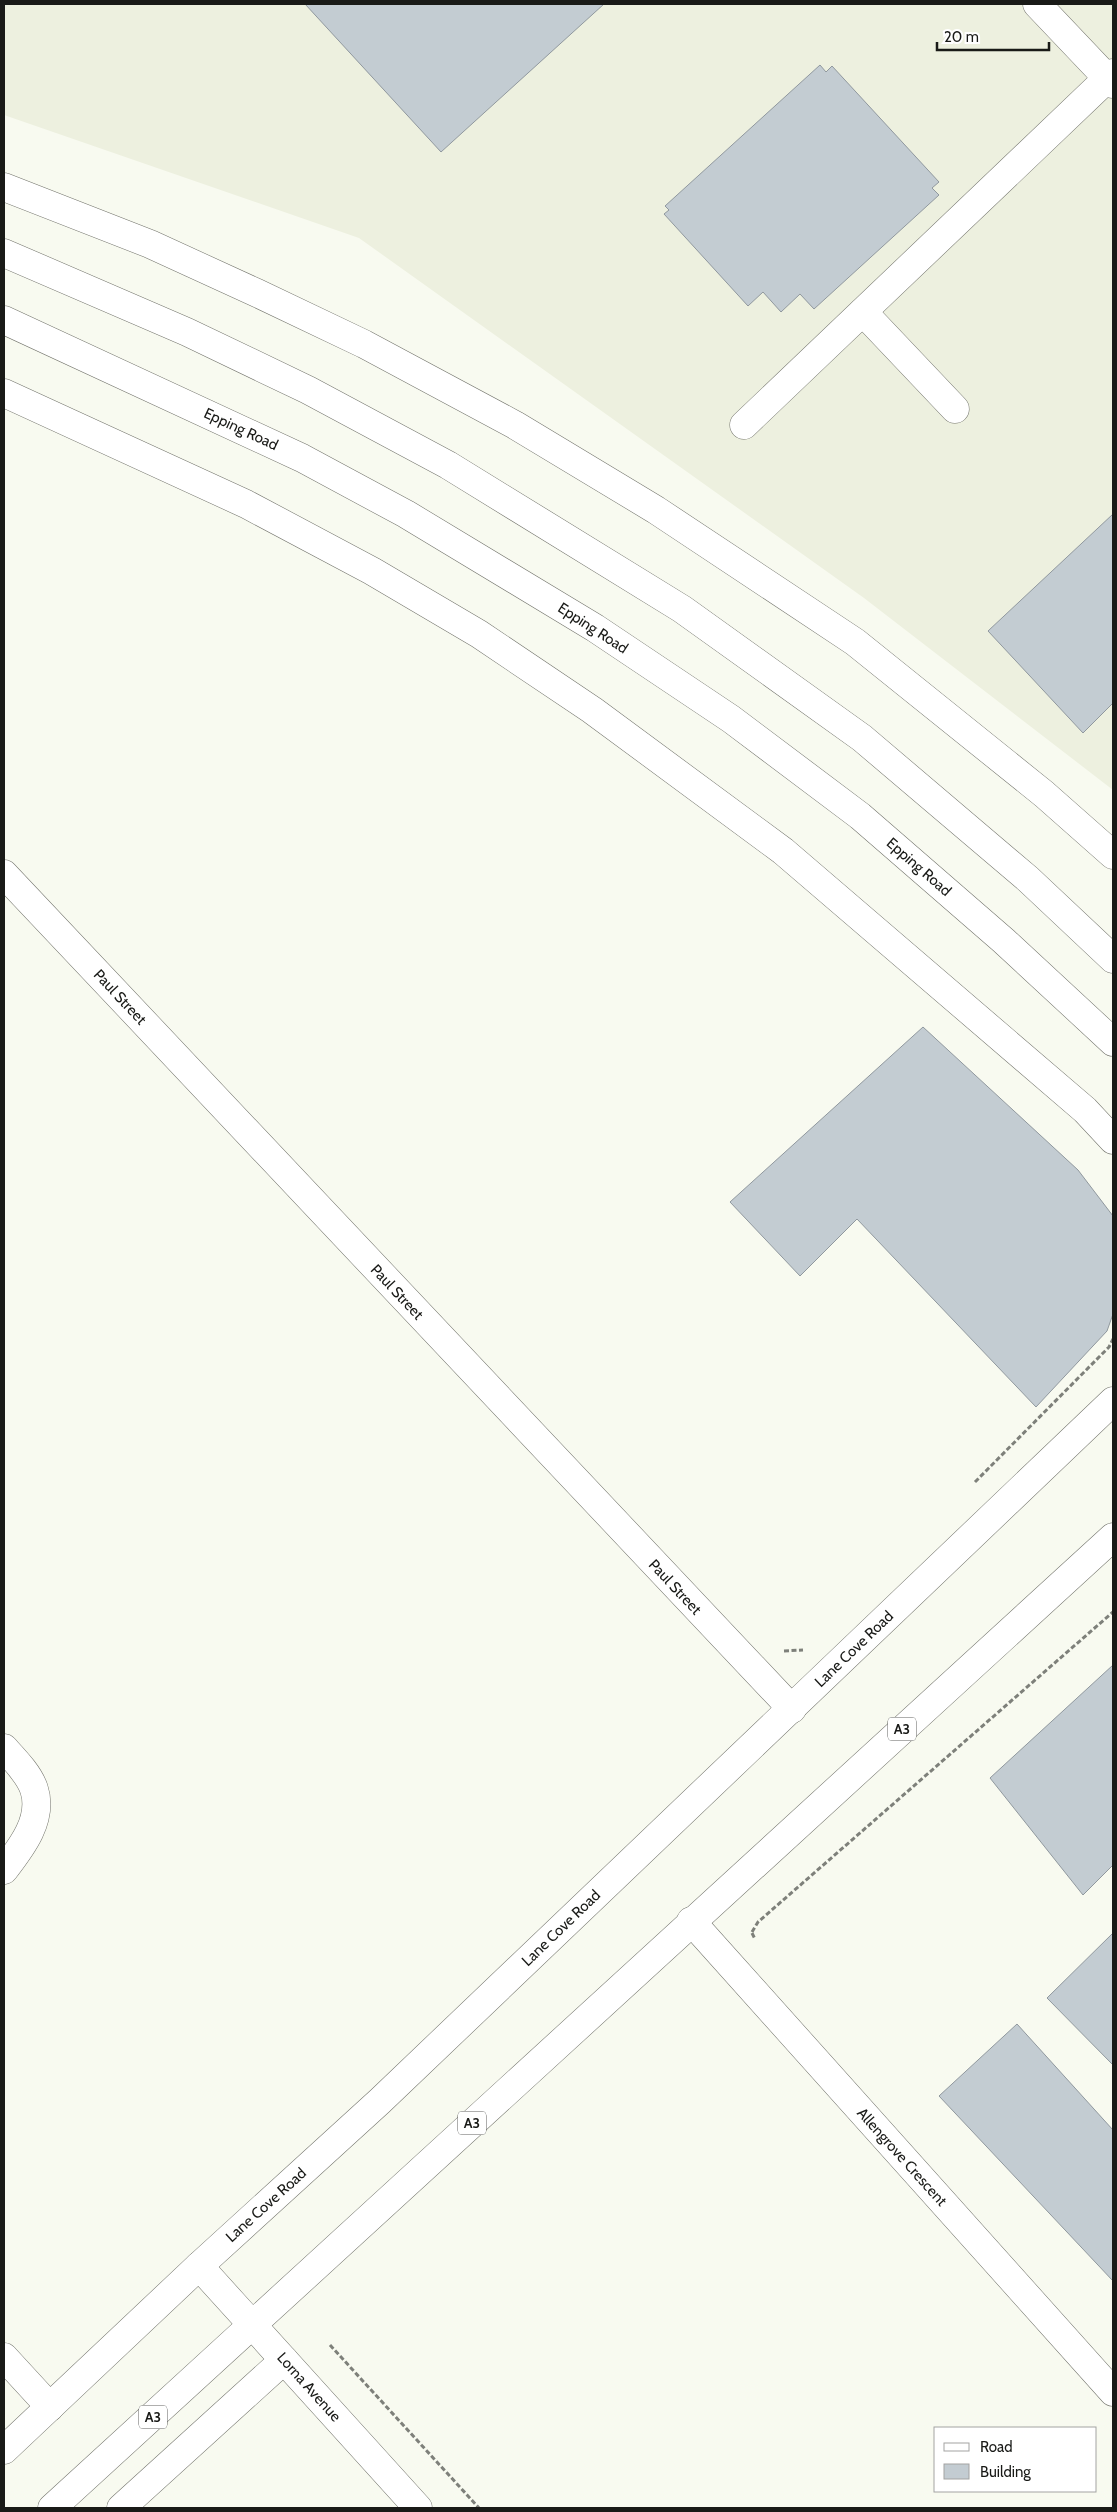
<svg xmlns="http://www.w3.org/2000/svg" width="1117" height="2512" font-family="Cabin,sans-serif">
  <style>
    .built { fill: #edf0df }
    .building { fill: #c3ccd2; stroke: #90989e }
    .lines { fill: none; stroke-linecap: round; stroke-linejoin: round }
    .minor-casing { stroke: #73746c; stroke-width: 29 }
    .major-casing { stroke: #73746c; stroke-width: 29 }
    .highway-casing { stroke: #73746c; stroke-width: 29 }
    .path { stroke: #7e807a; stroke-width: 3; stroke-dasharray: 5 2.5; stroke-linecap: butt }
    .minor { stroke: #fff; stroke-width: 28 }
    .major { stroke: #fff; stroke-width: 28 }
    .highway { stroke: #fff; stroke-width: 28 }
    .labels { text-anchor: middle; stroke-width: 4.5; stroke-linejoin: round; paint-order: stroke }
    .shield { fill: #fff; stroke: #5e5f5d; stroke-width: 1 }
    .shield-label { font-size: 14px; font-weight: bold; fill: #191a17 }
    .street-label { font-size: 15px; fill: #191a17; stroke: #fff }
  </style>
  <rect width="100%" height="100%" fill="#f8faf0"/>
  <!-- built -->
  <polygon class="built" points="4,4 1113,4 1113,790 864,598 359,238 4,115"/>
  <!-- building -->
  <g class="building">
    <polygon points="305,4 604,4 441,152"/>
    <polygon points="820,65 826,72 832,66 939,182 932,188 939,195 814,309 800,294 781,312 763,292 748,306 664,214 669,210 665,206"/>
    <polygon points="1113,514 1113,703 1083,733 988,631"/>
    <polygon points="923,1027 1078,1170 1113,1216 1113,1314 1107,1331 1036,1407 857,1219 800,1276 730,1202"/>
    <polygon points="1113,1665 1113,1865 1083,1895 990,1778"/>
    <polygon points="1113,1933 1113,2065 1047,1998"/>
    <polygon points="1017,2024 1113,2130 1113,2281 939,2096"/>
  </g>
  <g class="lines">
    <defs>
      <g id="minor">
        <polyline points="1037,4 1113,84"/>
        <polyline points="863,312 955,409"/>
        <polyline points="744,425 1113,73"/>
        <polyline points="4,874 792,1709"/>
        <path d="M4,1748C14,1759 29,1774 34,1789C44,1819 21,1848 4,1870"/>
        <polyline points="691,1921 1113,2392"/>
        <polyline points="199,2266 418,2508"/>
        <polyline points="4,2357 50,2407"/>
        <polyline points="121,2508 284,2360"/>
      </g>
      <g id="major">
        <polyline points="4,187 150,244 257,293 364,344 515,425 656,510 855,642 1044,794 1113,855"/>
        <polyline points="4,253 187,332 308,390 448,465 682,609 862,738 1028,879 1113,959"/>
        <polyline points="4,320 302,458 406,514 595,628 731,719 860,816 1004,941 1113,1042"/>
        <polyline points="4,393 246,504 372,571 479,634 592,710 783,851 1085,1110 1113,1140"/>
      </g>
      <g id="highway">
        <polyline points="4,2450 199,2266 380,2101 1113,1401"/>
        <polyline points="52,2508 1113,1537"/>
      </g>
    </defs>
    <!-- minor casing -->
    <use href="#minor" class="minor-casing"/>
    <!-- major casing -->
    <use href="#major" class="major-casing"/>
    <!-- highway casing -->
    <use href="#highway" class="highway-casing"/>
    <!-- path -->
    <g class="path">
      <polyline points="975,1482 1109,1347 1113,1339"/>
      <polyline points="784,1651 803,1650"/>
      <polyline points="752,1932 758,1922 1113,1612"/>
      <polyline points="752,1933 755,1939"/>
      <polyline points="330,2345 479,2508"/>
    </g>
    <!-- minor -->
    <use href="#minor" class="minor"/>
    <!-- major -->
    <use href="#major" class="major"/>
    <!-- highway -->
    <use href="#highway" class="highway"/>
  </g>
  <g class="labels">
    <!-- shield labels -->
    <g class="shield">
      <rect x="888" y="1717.5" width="28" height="23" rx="4"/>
      <rect x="458" y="2111.5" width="28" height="23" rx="4"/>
      <rect x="139" y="2405.5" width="28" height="23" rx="4"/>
    </g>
    <g class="shield-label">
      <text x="902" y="1734">A3</text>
      <text x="472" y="2128">A3</text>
      <text x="153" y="2422">A3</text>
    </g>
    <!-- street labels -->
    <g class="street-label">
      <text transform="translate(241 429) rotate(25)" y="5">Epping Road</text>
      <text transform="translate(593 628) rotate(33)" y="5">Epping Road</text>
      <text transform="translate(919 867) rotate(41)" y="5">Epping Road</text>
      <text transform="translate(120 997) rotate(47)" y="5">Paul Street</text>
      <text transform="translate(397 1292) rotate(47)" y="5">Paul Street</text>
      <text transform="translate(675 1587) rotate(47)" y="5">Paul Street</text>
      <text transform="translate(854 1649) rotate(-44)" y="5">Lane Cove Road</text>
      <text transform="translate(561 1928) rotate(-44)" y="5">Lane Cove Road</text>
      <text transform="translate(902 2157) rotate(48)" y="5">Allengrove Crescent</text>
      <text transform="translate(266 2205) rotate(-42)" y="5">Lane Cove Road</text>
      <text transform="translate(309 2387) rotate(48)" y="5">Lorna Avenue</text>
    </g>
  </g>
  <!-- border -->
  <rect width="1117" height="2512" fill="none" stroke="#191a17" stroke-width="10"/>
  <!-- legend -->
  <rect x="934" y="2427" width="162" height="65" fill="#ffffff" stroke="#a3a3a2"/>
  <rect x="944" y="2443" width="25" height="8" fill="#ffffff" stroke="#a3a3a2"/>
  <text x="980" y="2452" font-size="15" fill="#191a17">Road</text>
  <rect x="944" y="2464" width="25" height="15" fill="#c3ccd2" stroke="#a3a3a2"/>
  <text x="980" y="2477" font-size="15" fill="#191a17">Building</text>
  <!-- scale -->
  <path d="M937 42v8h112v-8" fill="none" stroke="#191a17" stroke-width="2.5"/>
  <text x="944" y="42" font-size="15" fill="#191a17" stroke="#ffffff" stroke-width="4" paint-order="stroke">20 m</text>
</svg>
